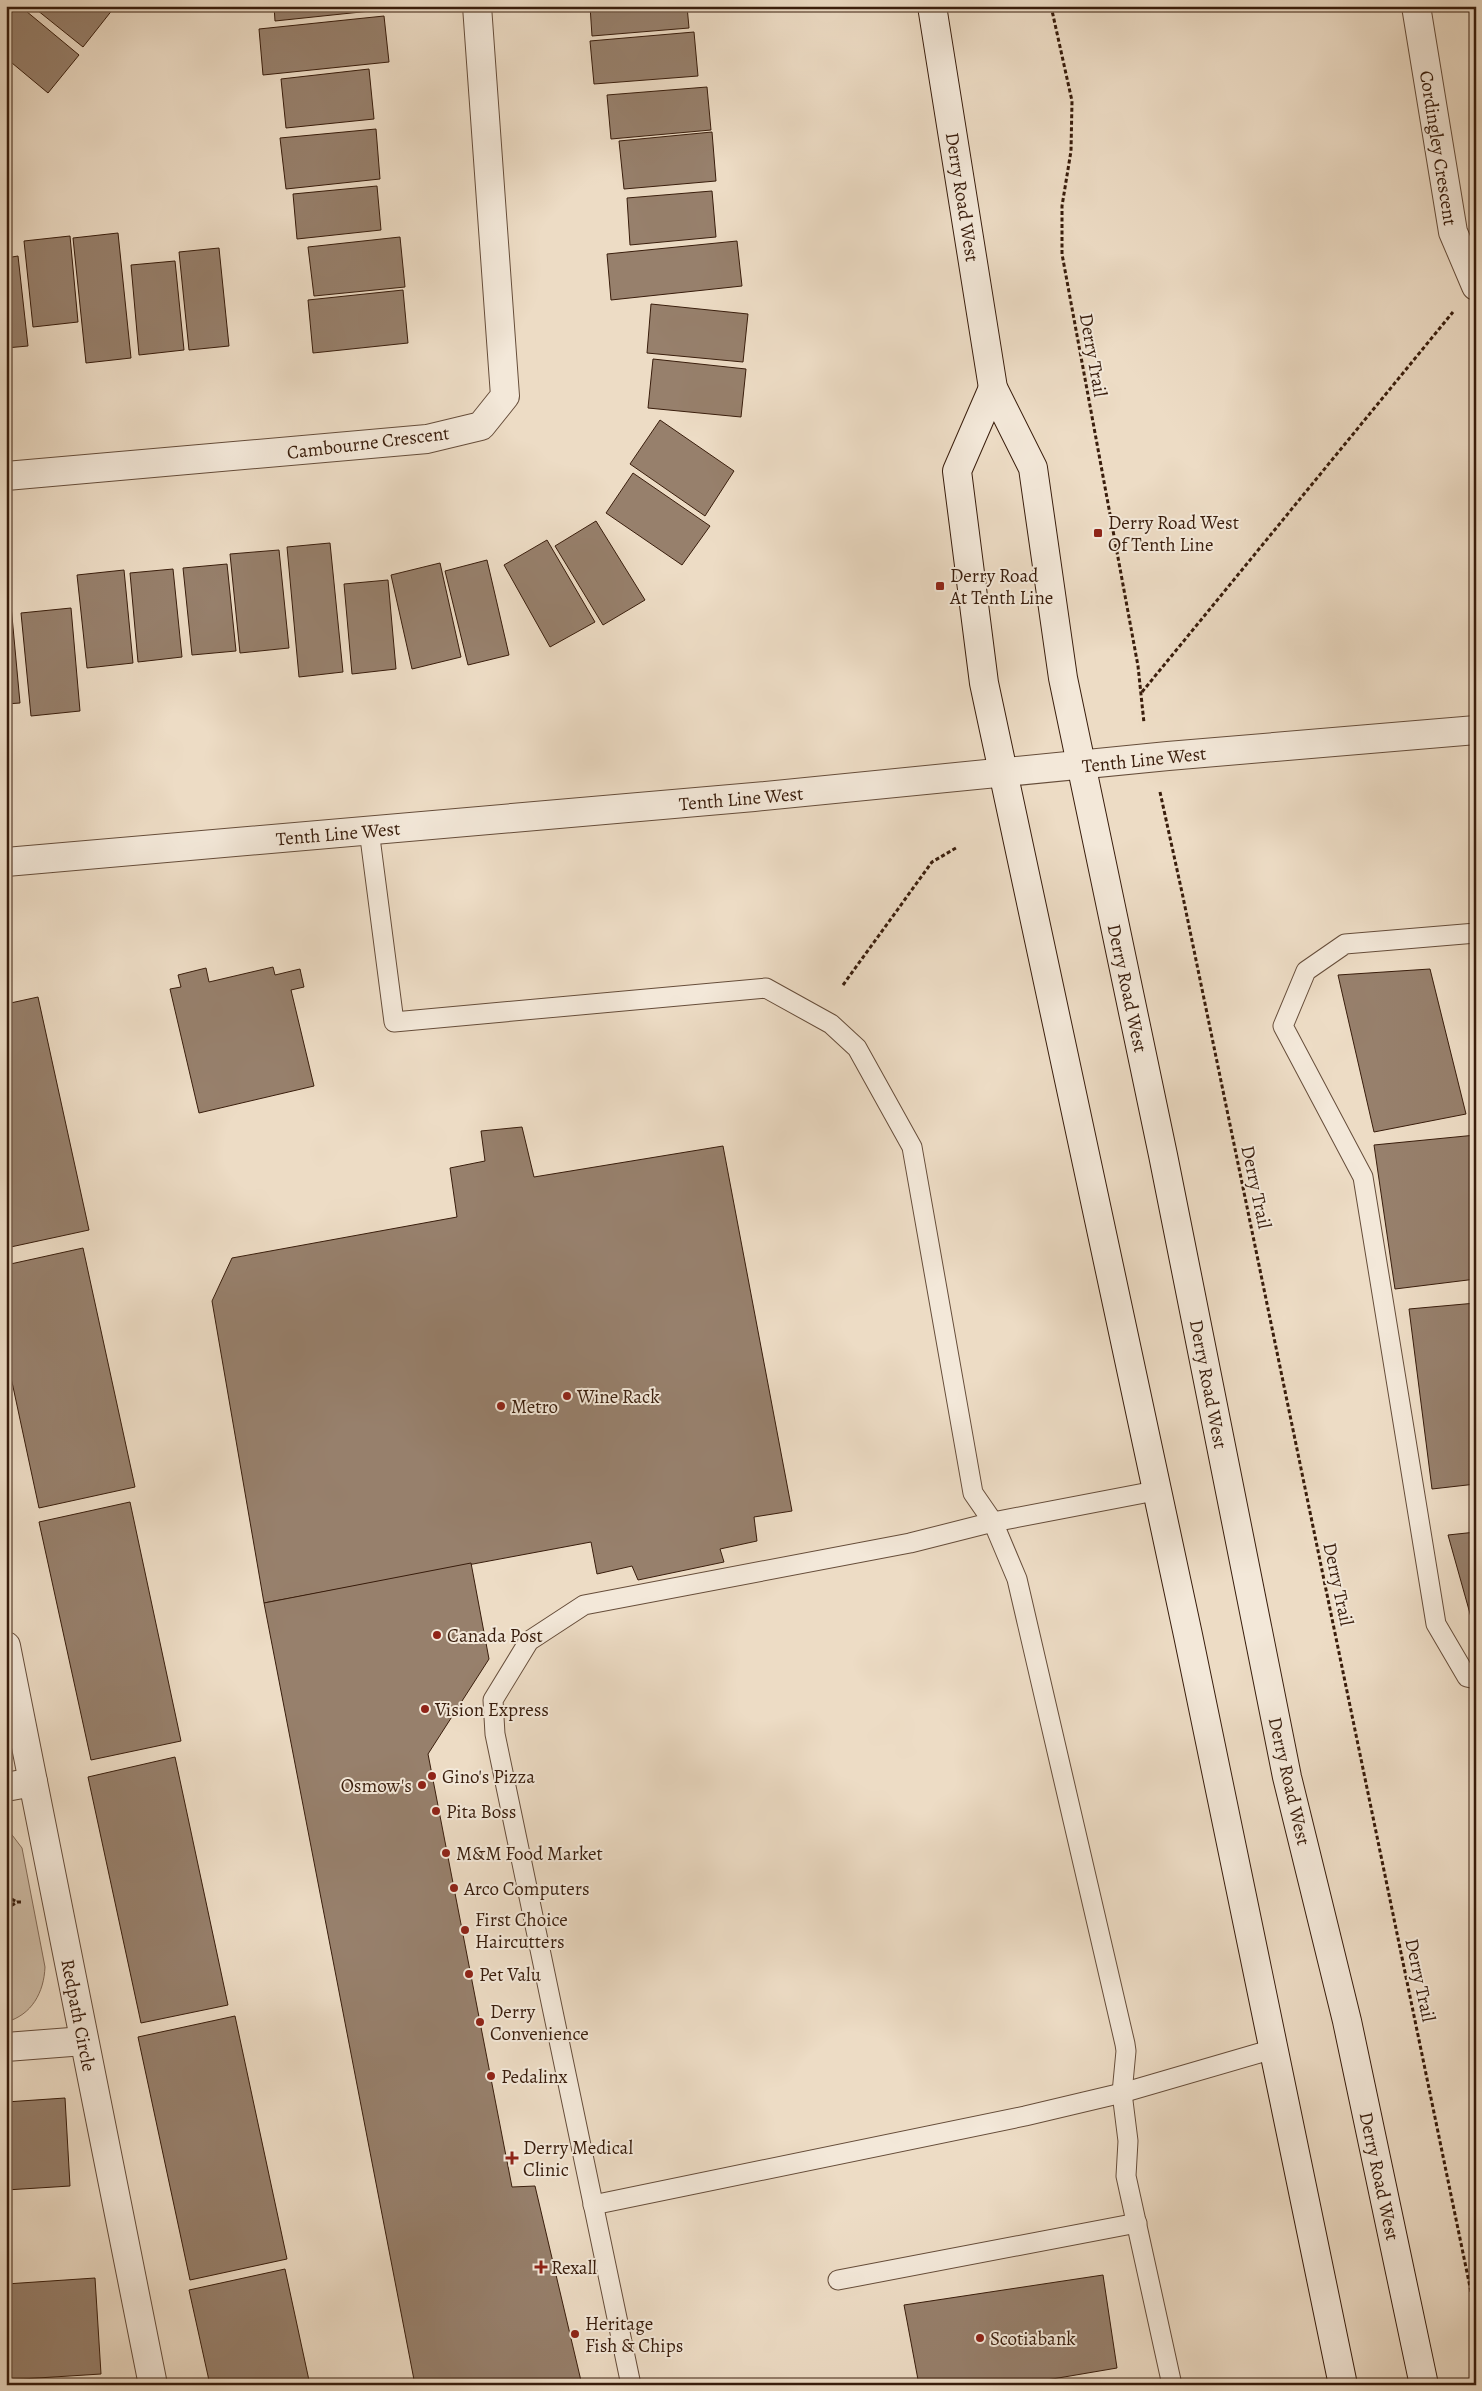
<svg xmlns="http://www.w3.org/2000/svg" width="1482" height="2391" font-family="Alegreya,serif">
  <style>
    .green { fill: #cebca6; stroke: #846c59 }
    .building { fill: #97806c; stroke: #391d0c }
    .lines { fill: none; stroke-linecap: round; stroke-linejoin: round }
    .service-casing { stroke: #664d3a; stroke-width: 21 }
    .minor-casing { stroke: #664d3a; stroke-width: 30 }
    .tertiary-casing { stroke: #664d3a; stroke-width: 30 }
    .secondary-casing { stroke: #391d0c; stroke-width: 30 }
    .path { stroke: #391d0c; stroke-width: 3; stroke-dasharray: 4 2.5; stroke-linecap: butt }
    .service { stroke: #f3e8d9; stroke-width: 19 }
    .minor { stroke: #f3e8d9; stroke-width: 28 }
    .tertiary { stroke: #f3e8d9; stroke-width: 28 }
    .secondary { stroke: #f3e8d9; stroke-width: 28 }
    .poi-dot { fill: #8f2418; stroke: #f3e8d9; stroke-width: 2 }
    .labels { text-anchor: middle; stroke-width: 4; stroke-linejoin: round; paint-order: stroke }
    .street-label { font-size: 19px; fill: #391d0c; stroke: #f3e8d9 }
    .poi-label { font-size: 19px; fill: #391d0c; stroke: #f3e8d9; text-anchor: start }
  </style>
  <rect width="100%" height="100%" fill="#eddcc5"/>
  <filter id="stains"><feTurbulence type="fractalNoise" baseFrequency=".004" numOctaves="4"/><feColorMatrix values="0 0 0 0 .2 0 0 0 0 .09 0 0 0 0 .02 0 0 0 .5 -.17"/></filter>
  <radialGradient id="worn" r=".72"><stop offset=".6" stop-color="#630" stop-opacity="0"/><stop offset="1" stop-color="#630" stop-opacity=".3"/></radialGradient>
  <!-- green -->
  <path class="green" d="M6,1827L22,1848L45,1967C44,1992 32,2015 6,2022Z"/>
  <!-- building -->
  <g class="building">
    <polygon points="6,6 20,6 79,55 48,93 6,58"/>
    <polygon points="32,6 110,6 113,9 83,47"/>
    <polygon points="274,6 379,6 380,10 275,21"/>
    <polygon points="590,6 687,6 689,28 592,36"/>
    <polygon points="384,16 389,62 263,75 259,29"/>
    <polygon points="694,32 698,76 594,84 590,41"/>
    <polygon points="369,69 374,119 286,128 281,79"/>
    <polygon points="707,87 711,130 611,139 607,95"/>
    <polygon points="376,129 380,179 286,189 280,138"/>
    <polygon points="712,132 716,181 624,189 619,141"/>
    <polygon points="377,186 381,230 297,239 293,194"/>
    <polygon points="712,191 716,237 630,245 627,198"/>
    <polygon points="118,233 131,358 86,363 73,238"/>
    <polygon points="70,236 78,322 33,327 24,241"/>
    <polygon points="400,237 405,287 314,296 308,247"/>
    <polygon points="737,241 742,286 611,300 607,254"/>
    <polygon points="219,248 229,346 189,350 179,252"/>
    <polygon points="18,256 28,346 6,348 6,258"/>
    <polygon points="175,261 184,350 139,355 131,265"/>
    <polygon points="403,290 408,343 313,353 308,300"/>
    <polygon points="651,304 748,314 743,362 647,353"/>
    <polygon points="653,359 746,369 741,417 648,408"/>
    <polygon points="660,420 734,471 705,516 630,464"/>
    <polygon points="633,473 710,526 682,565 606,513"/>
    <polygon points="596,521 645,600 603,625 555,546"/>
    <polygon points="547,540 595,622 550,647 504,565"/>
    <polygon points="330,543 343,672 299,677 287,547"/>
    <polygon points="279,550 289,648 240,653 230,554"/>
    <polygon points="487,560 509,655 468,665 445,571"/>
    <polygon points="440,563 461,657 412,669 391,575"/>
    <polygon points="227,564 236,651 192,655 183,568"/>
    <polygon points="173,569 182,657 138,662 130,573"/>
    <polygon points="124,570 133,663 87,668 77,575"/>
    <polygon points="6,573 8,573 20,703 6,704"/>
    <polygon points="388,580 396,669 352,674 344,584"/>
    <polygon points="71,608 80,711 31,716 21,613"/>
    <polygon points="273,967 275,975 300,969 304,987 291,990 314,1086 199,1113 170,989 181,987 178,975 206,968 209,982"/>
    <polygon points="1430,969 1466,1114 1374,1132 1338,975"/>
    <polygon points="38,997 89,1230 6,1248 6,1004"/>
    <polygon points="522,1127 534,1177 723,1146 792,1511 754,1517 757,1541 720,1549 724,1562 638,1580 632,1566 597,1574 591,1542 264,1603 212,1301 232,1258 457,1217 450,1168 485,1161 481,1131"/>
    <polygon points="1476,1135 1476,1279 1395,1289 1374,1145"/>
    <polygon points="83,1248 135,1487 39,1508 6,1354 6,1265"/>
    <polygon points="1476,1303 1476,1484 1432,1489 1409,1309"/>
    <polygon points="130,1502 181,1741 91,1760 39,1522"/>
    <polygon points="1476,1532 1476,1635 1448,1535"/>
    <polygon points="471,1563 489,1659 428,1754 512,2187 535,2186 582,2385 415,2385 264,1603"/>
    <polygon points="175,1757 228,2005 141,2023 88,1777"/>
    <polygon points="235,2016 287,2259 190,2280 138,2037"/>
    <polygon points="65,2098 70,2186 6,2190 6,2102"/>
    <polygon points="285,2269 310,2385 210,2385 189,2290"/>
    <polygon points="1103,2275 1117,2368 1017,2385 919,2385 904,2305"/>
    <polygon points="95,2278 101,2374 6,2380 6,2284"/>
  </g>
  <g class="lines">
    <defs>
      <g id="service">
        <polyline points="369,830 394,1022 766,988 831,1024 857,1048 912,1147 973,1493 993,1522 1017,1579 1125,2044 1126,2051 1122,2093 1128,2141 1126,2176 1172,2385"/>
        <polyline points="1476,933 1345,944 1306,971 1283,1026 1363,1177 1436,1624 1467,1677 1476,1679"/>
        <polyline points="593,2205 1025,2116 1122,2093 1273,2049"/>
        <polyline points="838,2280 1137,2223"/>
        <polyline points="631,2385 495,1734 493,1700 529,1641 584,1605 910,1543 993,1522 1155,1491"/>
      </g>
      <g id="minor">
        <polyline points="1416,6 1453,232 1476,286"/>
        <polyline points="6,476 427,439 481,426 505,396 477,6"/>
        <polyline points="6,1646 153,2385"/>
        <polyline points="6,1787 33,1782"/>
        <polyline points="6,2047 84,2041"/>
      </g>
      <polyline id="tertiary" points="6,862 754,797 1168,756 1476,730"/>
      <g id="secondary">
        <polyline points="932,6 993,388 1033,468 1063,678 1163,1155 1287,1777 1347,2021 1424,2385"/>
        <polyline points="993,388 957,471 984,683 1188,1635 1343,2385"/>
      </g>
    </defs>
    <!-- service casing -->
    <use href="#service" class="service-casing"/>
    <!-- minor casing -->
    <use href="#minor" class="minor-casing"/>
    <!-- tertiary casing -->
    <use href="#tertiary" class="tertiary-casing"/>
    <!-- secondary casing -->
    <use href="#secondary" class="secondary-casing"/>
    <!-- path -->
    <g class="path">
      <polyline points="1051,6 1072,101 1071,151 1062,206 1062,254 1138,666 1144,723"/>
      <polyline points="1142,692 1453,312"/>
      <polyline points="1160,792 1183,897 1476,2316"/>
      <polyline points="843,985 932,862 956,848"/>
      <polyline points="6,1896 17,1902"/>
      <polyline points="6,1909 17,1902 21,1902"/>
    </g>
    <!-- service -->
    <use href="#service" class="service"/>
    <!-- minor -->
    <use href="#minor" class="minor"/>
    <!-- tertiary -->
    <use href="#tertiary" class="tertiary"/>
    <!-- secondary -->
    <use href="#secondary" class="secondary"/>
  </g>
  <!-- markers -->
  <g class="poi-dot">
    <rect x="1093" y="528" width="10" height="10" rx="2.5"/>
    <rect x="935" y="581" width="10" height="10" rx="2.5"/>
    <circle cx="567" cy="1396" r="5"/>
    <circle cx="501" cy="1406" r="5"/>
    <circle cx="437" cy="1635" r="5"/>
    <circle cx="425" cy="1709" r="5"/>
    <circle cx="432" cy="1776" r="5"/>
    <circle cx="422" cy="1785" r="5"/>
    <circle cx="436" cy="1811" r="5"/>
    <circle cx="446" cy="1853" r="5"/>
    <circle cx="454" cy="1888" r="5"/>
    <circle cx="465" cy="1930" r="5"/>
    <circle cx="469" cy="1974" r="5"/>
    <circle cx="480" cy="2022" r="5"/>
    <circle cx="491" cy="2076" r="5"/>
    <path d="M509.5 2150.5h5v5h5v5h-5v5h-5v-5h-5v-5h5z"/>
    <path d="M538.5 2259.5h5v5h5v5h-5v5h-5v-5h-5v-5h5z"/>
    <circle cx="575" cy="2334" r="5"/>
    <circle cx="980" cy="2338" r="5"/>
  </g>
  <g class="labels">
    <!-- street labels -->
    <g class="street-label">
      <text transform="translate(1439 148) rotate(81)" y="7">Cordingley Crescent</text>
      <text transform="translate(963 197) rotate(81)" y="7">Derry Road West</text>
      <text transform="translate(1094 355) rotate(80)" y="7">Derry Trail</text>
      <text transform="translate(368 442) rotate(-7)" y="7">Cambourne Crescent</text>
      <text transform="translate(1144 759) rotate(-6)" y="7">Tenth Line West</text>
      <text transform="translate(741 798) rotate(-5)" y="7">Tenth Line West</text>
      <text transform="translate(338 833) rotate(-5)" y="7">Tenth Line West</text>
      <text transform="translate(1128 988) rotate(78)" y="7">Derry Road West</text>
      <text transform="translate(1257 1187) rotate(78)" y="7">Derry Trail</text>
      <text transform="translate(1209 1384) rotate(79)" y="7">Derry Road West</text>
      <text transform="translate(1339 1584) rotate(78)" y="7">Derry Trail</text>
      <text transform="translate(1290 1781) rotate(77)" y="7">Derry Road West</text>
      <text transform="translate(1421 1980) rotate(78)" y="7">Derry Trail</text>
      <text transform="translate(79 2015) rotate(79)" y="7">Redpath Circle</text>
      <text transform="translate(1380 2176) rotate(78)" y="7">Derry Road West</text>
    </g>
    <!-- poi labels -->
    <g class="poi-label">
      <text x="1108" y="529">Derry Road West<tspan x="1108" dy="22">Of Tenth Line</tspan></text>
      <text x="950" y="582">Derry Road<tspan x="950" dy="22">At Tenth Line</tspan></text>
      <text x="577" y="1403">Wine Rack</text>
      <text x="511" y="1413">Metro</text>
      <text x="447" y="1642">Canada Post</text>
      <text x="435" y="1716">Vision Express</text>
      <text x="442" y="1783">Gino's Pizza</text>
      <text x="412" y="1792" text-anchor="end">Osmow's</text>
      <text x="446" y="1818">Pita Boss</text>
      <text x="456" y="1860">M&amp;M Food Market</text>
      <text x="464" y="1895">Arco Computers</text>
      <text x="475" y="1926">First Choice<tspan x="475" dy="22">Haircutters</tspan></text>
      <text x="479" y="1981">Pet Valu</text>
      <text x="490" y="2018">Derry<tspan x="490" dy="22">Convenience</tspan></text>
      <text x="501" y="2083">Pedalinx</text>
      <text x="523" y="2154">Derry Medical<tspan x="523" dy="22">Clinic</tspan></text>
      <text x="551" y="2274">Rexall</text>
      <text x="585" y="2330">Heritage<tspan x="585" dy="22">Fish &amp; Chips</tspan></text>
      <text x="990" y="2345">Scotiabank</text>
    </g>
  </g>
  <!-- margin -->
  <rect width="1482" height="2391" fill="none" stroke="#eddcc5" stroke-width="25"/>
  <rect x="8" y="8" width="1467" height="2376" fill="none" stroke="#391d0c" stroke-width="2.5"/>
  <rect x="12" y="12" width="1457" height="2366" fill="none" stroke="#391d0c"/>
  <rect width="100%" height="100%" filter="url(#stains)"/>
  <rect width="100%" height="100%" fill="url(#worn)"/>
</svg>
